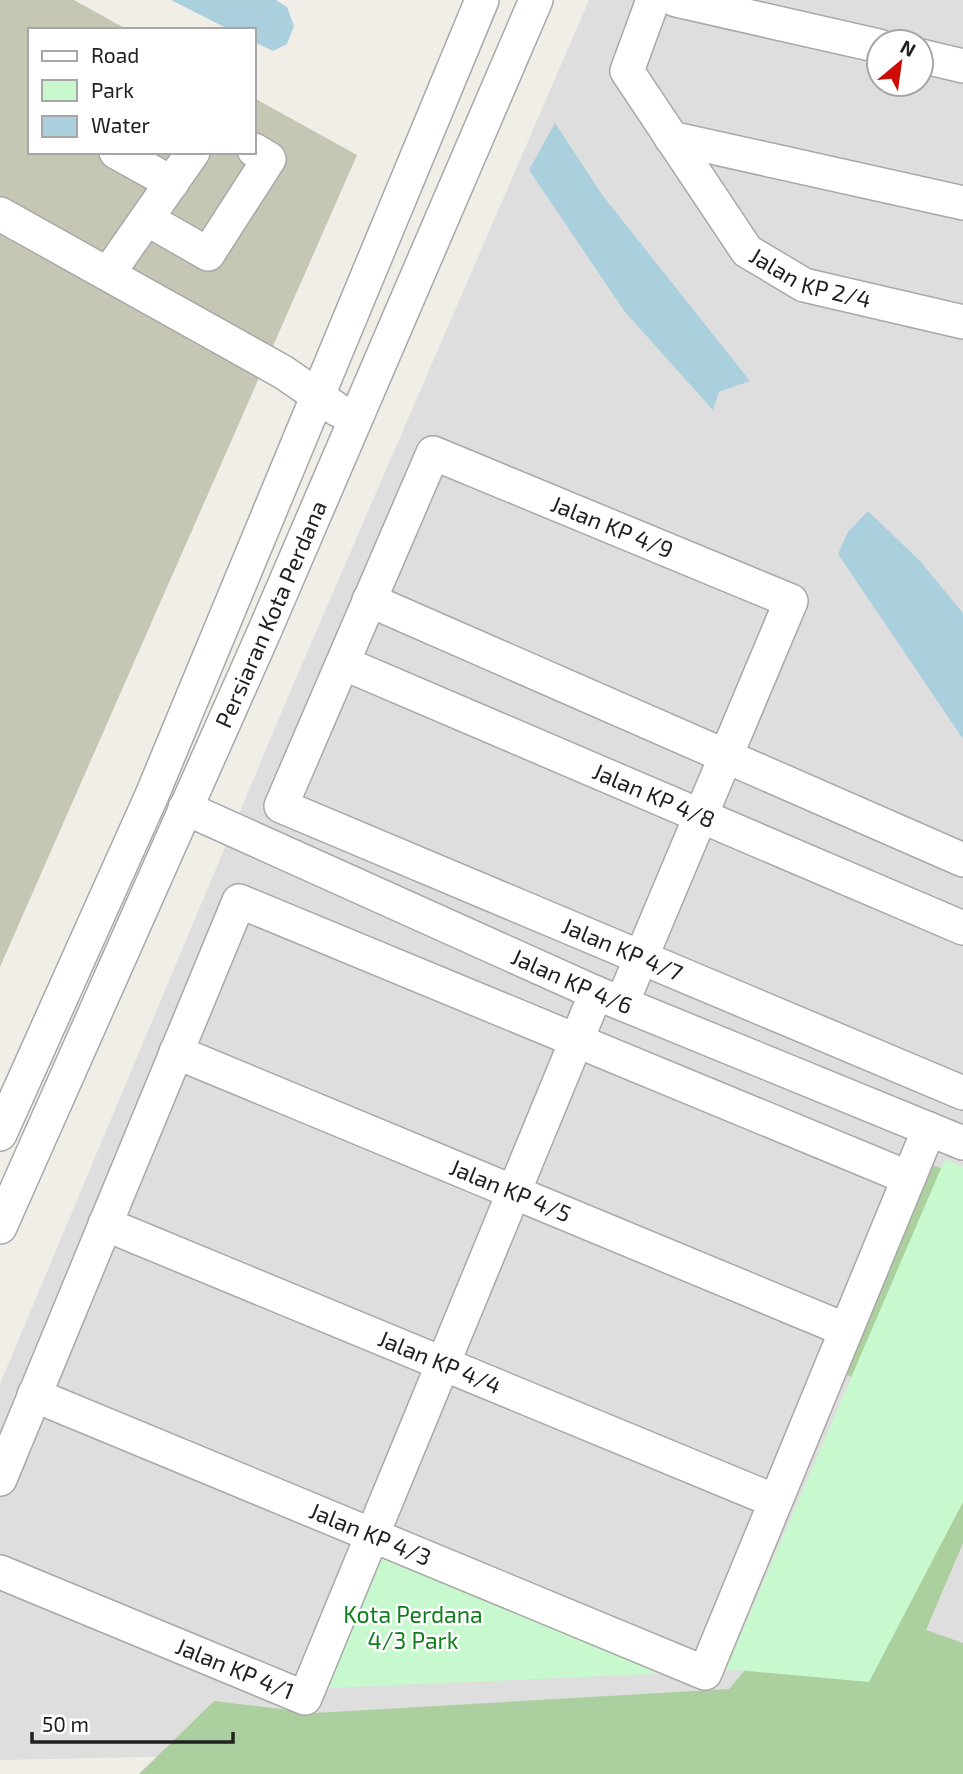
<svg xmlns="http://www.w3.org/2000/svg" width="963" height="1774" font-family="'Exo 2',sans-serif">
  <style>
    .residential { fill: #dfdede; fill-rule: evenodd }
    .construction { fill: #c5c6b3 }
    .forest { fill: #abcf9e }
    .park { fill: #c8f8cd }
    .water { fill: #aad0dd }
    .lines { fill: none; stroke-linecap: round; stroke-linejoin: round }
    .minor-casing { stroke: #a8a8a8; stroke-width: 36 }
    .minor { stroke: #fff; stroke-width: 33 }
    .labels { text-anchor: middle; stroke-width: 5; stroke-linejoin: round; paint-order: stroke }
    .street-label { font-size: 23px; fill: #212121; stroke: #fff }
    .park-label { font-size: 23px; fill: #0f7e1c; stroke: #fff }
  </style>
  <rect width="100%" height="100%" fill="#f1eee8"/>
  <!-- residential -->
  <path class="residential" d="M589,0H963V1774L384,1752L0,1760V1384L290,692ZM879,42H921V84H879Z"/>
  <!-- construction -->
  <polygon class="construction" points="0,0 74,0 128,30 30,30 30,152 254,152 254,98 357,155 0,967"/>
  <!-- forest -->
  <polygon class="forest" points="933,1165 963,1177 963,1543 926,1630 963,1643 963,1774 139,1774 214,1701 315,1713 729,1689 804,1601 878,1390 841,1372 888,1253"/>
  <!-- park -->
  <g class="park">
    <polygon points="945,1159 963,1167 963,1502 869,1682 726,1669"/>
    <polygon points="382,1556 676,1673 327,1688"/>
  </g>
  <!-- water -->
  <g class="water">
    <polygon points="171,0 276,0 287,7 294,26 287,44 273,51 254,42 254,30 230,30"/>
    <polygon points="555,123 603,196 750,381 719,392 713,410 625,312 529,170"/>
    <polygon points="868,511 920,561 963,613 963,739 838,554 848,532"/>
  </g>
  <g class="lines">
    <defs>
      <g id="minor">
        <path id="s1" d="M653,0L627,71L747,251L804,285L963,322"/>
        <polyline points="676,0 879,46"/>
        <polyline points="921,56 963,66"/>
        <polyline points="671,138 963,203"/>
        <polyline points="116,152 172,183"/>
        <polyline points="0,214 283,372 338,410"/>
        <polyline points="147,219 208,254 269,159 254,150"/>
        <polyline points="108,274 193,152"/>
        <polyline points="369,600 963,860"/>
        <path id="s2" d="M343,663L963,928"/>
        <path id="s3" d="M185,808L596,993L963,1143"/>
        <path id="s4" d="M622,1003C678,869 735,735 791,601L433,453L281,806L963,1093"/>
        <path id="s5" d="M176,1052L846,1330"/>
        <polyline points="0,1134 152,795 482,0"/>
        <path id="s6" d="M105,1224L775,1501"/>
        <path id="s7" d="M0,1227L265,630L536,0"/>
        <path id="s8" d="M34,1395L705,1673L929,1129"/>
        <polyline points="0,1479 239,901 909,1178"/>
        <path id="s9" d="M0,1572L305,1698L596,993"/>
      </g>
    </defs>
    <!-- minor casing -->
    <use href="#minor" class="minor-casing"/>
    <!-- minor -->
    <use href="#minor" class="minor"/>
  </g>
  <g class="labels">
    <!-- street labels -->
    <g class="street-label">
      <text dy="8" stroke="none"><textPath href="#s1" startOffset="362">Jalan KP 2/4</textPath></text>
      <text transform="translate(612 527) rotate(22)" y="8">Jalan KP 4/9</text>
      <text dy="8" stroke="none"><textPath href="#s7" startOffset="670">Persiaran Kota Perdana</textPath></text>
      <text dy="8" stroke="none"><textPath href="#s2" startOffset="338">Jalan KP 4/8</textPath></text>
      <text dy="8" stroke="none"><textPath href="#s4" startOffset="1578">Jalan KP 4/7</textPath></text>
      <text dy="8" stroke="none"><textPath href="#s3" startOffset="424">Jalan KP 4/6</textPath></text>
      <text dy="8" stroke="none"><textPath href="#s5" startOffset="362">Jalan KP 4/5</textPath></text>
      <text dy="8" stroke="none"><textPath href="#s6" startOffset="362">Jalan KP 4/4</textPath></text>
      <text dy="8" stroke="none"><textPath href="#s8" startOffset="364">Jalan KP 4/3</textPath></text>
      <text dy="8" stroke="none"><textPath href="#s9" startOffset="254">Jalan KP 4/1</textPath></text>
    </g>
    <!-- park labels -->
    <g class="park-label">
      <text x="413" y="1623">Kota Perdana<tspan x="413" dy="26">4/3 Park</tspan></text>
    </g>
  </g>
  <!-- legend -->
  <rect x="28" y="28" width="228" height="126" fill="#ffffff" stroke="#a6a6a6" stroke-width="2"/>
  <rect x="42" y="51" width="35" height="10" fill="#ffffff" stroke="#a6a6a6" stroke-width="2"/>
  <text x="91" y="63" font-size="21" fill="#212121">Road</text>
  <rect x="42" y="80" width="35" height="21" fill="#c8f8cd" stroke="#a6a6a6" stroke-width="2"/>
  <text x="91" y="98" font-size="21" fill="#212121">Park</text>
  <rect x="42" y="116" width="35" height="21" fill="#aad0dd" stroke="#a6a6a6" stroke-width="2"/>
  <text x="91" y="133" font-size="21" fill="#212121">Water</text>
  <!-- north arrow -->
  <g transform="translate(900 63) rotate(29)"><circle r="33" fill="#ffffff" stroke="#a6a6a6" stroke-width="2"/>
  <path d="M0-5L12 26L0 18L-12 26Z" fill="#cc0c06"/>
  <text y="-10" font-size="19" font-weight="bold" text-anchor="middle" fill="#212121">N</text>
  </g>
  <!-- scale -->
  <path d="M32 1732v10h201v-10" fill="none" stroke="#212121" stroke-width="3.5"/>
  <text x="42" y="1732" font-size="21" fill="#212121" stroke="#ffffff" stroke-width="5" paint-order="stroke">50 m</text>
</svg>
